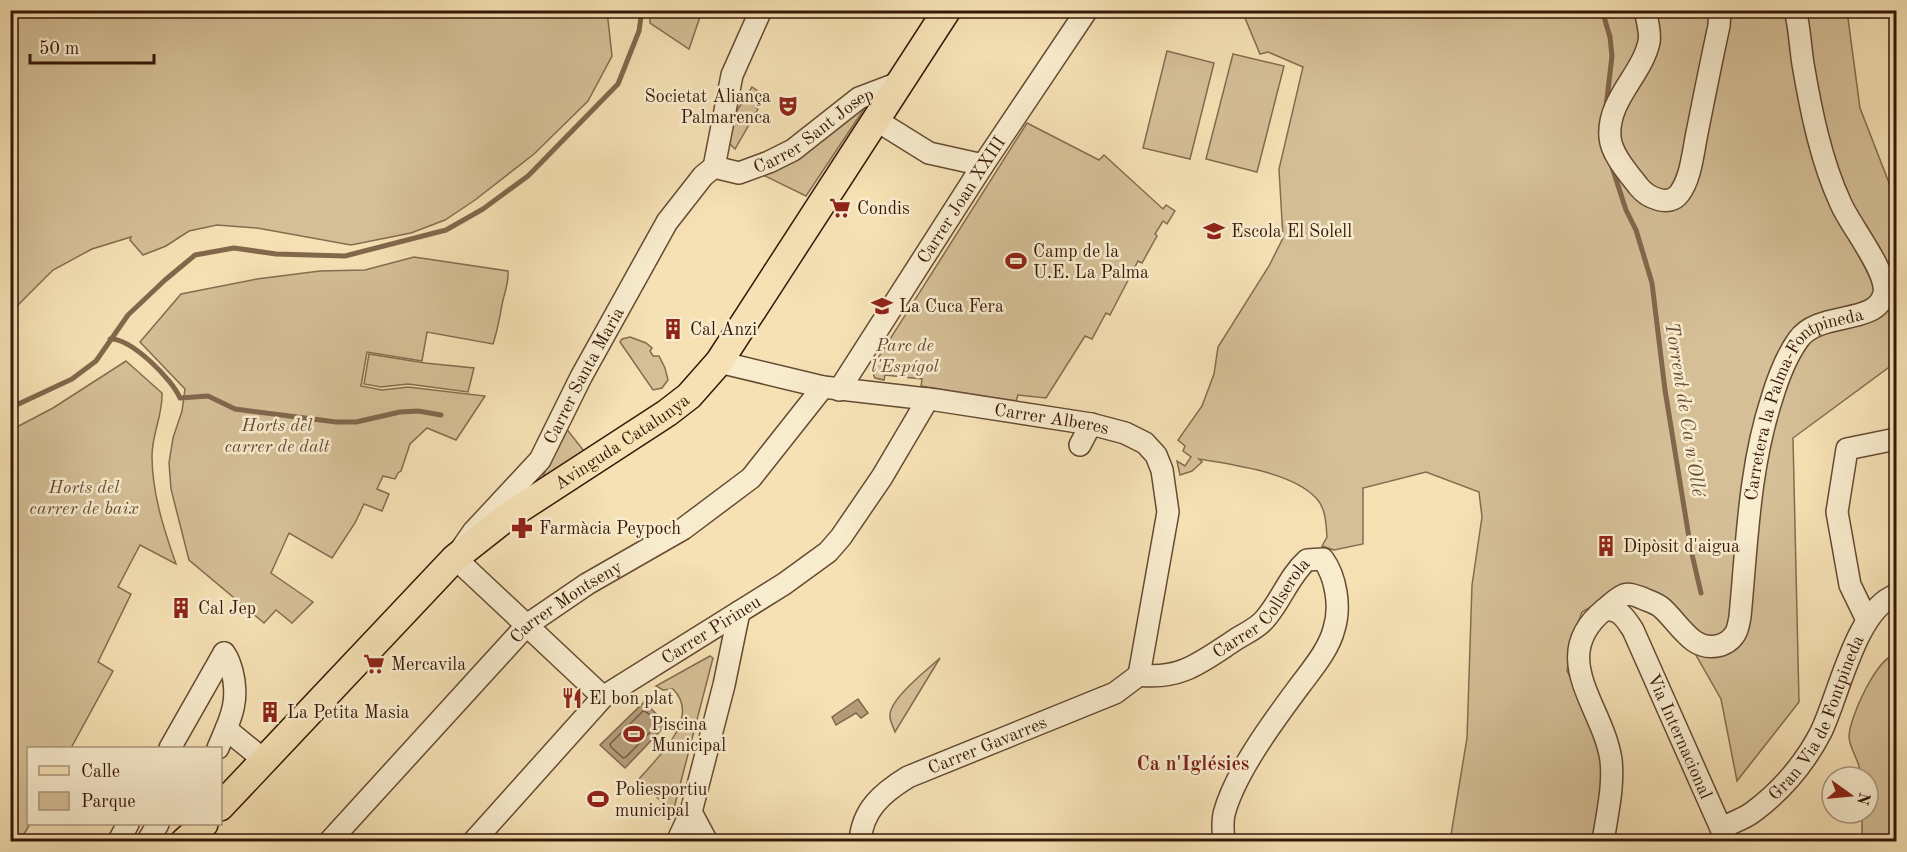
<svg xmlns="http://www.w3.org/2000/svg" width="1907" height="852" font-family="'Old Standard TT',serif">
  <style>
    .green { fill: #d5bf97; stroke: #866b4f; stroke-width: 1.5 }
    .water { fill: #b49c79; stroke: #82674b; stroke-width: 1.5 }
    .lines { fill: none; stroke-linecap: round; stroke-linejoin: round }
    .shore { stroke: #765a40; stroke-width: 1.5 }
    .stream { stroke: #82674b; stroke-width: 5 }
    .minor-casing { stroke: #664a32; stroke-width: 24 }
    .major-casing { stroke: #371707; stroke-width: 30 }
    .minor { stroke: #f8ecce; stroke-width: 21 }
    .major { stroke: #f5e1b4; stroke-width: 27 }
    .labels { text-anchor: middle; stroke-width: 5; stroke-linejoin: round; paint-order: stroke }
    .poi-label { font-size: 18px; fill: #371707; stroke: #f8ecce; text-anchor: start }
    .street-label { font-size: 18px; fill: #371707; stroke: #f8ecce }
    .park-label { font-size: 18px; font-style: italic; fill: #664932; stroke: #f8ecce }
    .water-label { font-size: 20px; font-style: italic; fill: #694c35; stroke: #f8ecce }
    .neighbourhood-label { font-size: 20px; font-weight: bold; fill: #7a1f14; stroke: #f8ecce }
  </style>
  <rect width="100%" height="100%" fill="#f5e1b4"/>
  <filter id="stains"><feTurbulence type="fractalNoise" baseFrequency=".00333" numOctaves="4"/><feColorMatrix values="0 0 0 0 .2 0 0 0 0 .09 0 0 0 0 .02 0 0 0 .5 -.17"/></filter>
  <radialGradient id="worn" r=".72"><stop offset=".6" stop-color="#630" stop-opacity="0"/><stop offset="1" stop-color="#630" stop-opacity=".3"/></radialGradient>
  <!-- green -->
  <g class="green">
    <polygon points="11,10 607,11 612,56 588,101 534,154 475,200 445,220 411,233 351,245 257,228 217,225 189,231 166,246 143,255 130,240 131,237 92,249 53,270 11,312"/>
    <polygon points="650,11 702,11 689,49 650,23"/>
    <path d="M1230,11H1847L1860,108L1896,201V362L1793,438L1799,702L1737,781L1721,699L1662,596L1623,588L1582,612L1572,640L1567,671L1610,757L1597,841H1450L1467,738L1472,585L1482,517L1479,492L1426,472L1363,488V544L1334,550L1322,546L1327,537C1326,524 1326,508 1316,498C1292,472 1233,465 1199,459L1202,462L1192,471L1180,475L1177,461L1185,466L1191,457L1183,451L1185,446L1178,440L1202,406L1214,374L1218,347L1269,266L1283,238L1279,169L1303,67L1268,52L1260,54L1245,18Z"/>
    <polygon points="1167,51 1214,63 1190,159 1143,148"/>
    <polygon points="1233,54 1284,66 1257,172 1206,159"/>
    <polygon points="752,87 764,95 756,107 758,109 735,149 728,142 734,115"/>
    <polygon points="866,106 806,196 759,173"/>
    <polygon points="1027,123 1099,160 1104,155 1163,209 1166,205 1175,211 1167,224 1163,221 1155,234 1157,236 1142,263 1138,261 1110,315 1106,313 1092,339 1085,336 1046,398 1018,395 1016,401 921,386 922,379 885,375 884,380 875,378 871,369"/>
    <path d="M414,257L508,271C509,284 504,293 502,305C499,320 498,329 493,344L427,332L422,361L367,352L361,386L382,390L408,387L485,396L456,440L427,428L410,444L401,471L398,473L395,479L383,476L377,489L389,494L382,511L364,504L355,523L332,558L289,533L271,573L313,602L292,623L276,610L264,623L189,560L171,489L169,463L173,438L182,411L185,389L140,342L181,294L257,279L320,271L365,270Z"/>
    <polygon points="630,337 646,343 652,348 650,351 653,356 659,356 665,368 668,380 662,388 653,390 620,342 622,339"/>
    <polygon points="369,354 425,363 474,368 468,392 408,384 381,387 364,384"/>
    <path d="M126,361L162,393C163,415 152,433 152,456C152,493 164,530 176,564L140,545L118,587L131,594L98,662L113,671L71,748H28V824H30L20,841L11,842V430L53,408Z"/>
    <polygon points="565,427 584,451 545,480 543,477 550,456"/>
    <path d="M1896,654V841H1862V813H1868V777H1861C1861,762 1850,751 1849,737C1849,718 1877,657 1896,654Z"/>
    <path d="M710,656L713,658L673,812L638,780C657,758 702,718 673,689L663,690L656,686Z"/>
    <path d="M940,658L895,732C893,726 889,720 890,714C892,697 927,670 940,658Z"/>
  </g>
  <!-- water -->
  <g class="water">
    <polygon points="858,699 868,713 861,718 856,713 836,725 832,717"/>
    <polygon points="644,702 667,724 625,768 600,745"/>
  </g>
  <g class="lines">
    <!-- shore -->
    <path class="shore" d="M643,711C648,712 657,720 657,725L626,757L623,758L611,747L610,744Z"/>
    <!-- stream -->
    <g class="stream">
      <polyline points="1602,10 1610,37 1612,56 1606,107"/>
      <polyline points="1612,167 1626,210 1636,230 1652,283 1665,390 1691,550 1701,593"/>
      <path d="M110,339C131,338 172,379 180,398L208,396L235,409L336,422H356L400,412L418,411L441,415"/>
      <polyline points="10,408 72,379 96,361 128,315 165,280 195,255 234,248 276,254 345,256 446,230 483,209 528,176 618,84 639,31 642,10"/>
    </g>
    <defs>
      <g id="minor">
        <path d="M1645,10C1647,20 1651,33 1649,42C1642,75 1607,100 1610,137C1611,154 1629,174 1639,187C1648,198 1669,207 1679,194C1691,179 1693,152 1697,133C1704,98 1711,62 1719,26L1720,10"/>
        <polyline points="876,120 929,153 983,165"/>
        <polyline points="714,167 732,75 761,10"/>
        <path id="s1" d="M719,362L823,387L936,400L1091,424L1125,433L1145,443L1156,455L1162,470L1168,512L1139,675"/>
        <path id="s2" d="M839,390L983,165L1087,10"/>
        <polyline points="1080,445 1091,424"/>
        <path id="s3" d="M1604,610C1620,608 1625,618 1633,630L1727,842"/>
        <polyline points="1867,620 1850,585 1837,512 1847,449 1896,439"/>
        <path id="s4" d="M1139,675C1181,680 1201,662 1235,640C1244,634 1258,628 1265,619C1281,601 1289,576 1307,560L1323,559C1336,577 1341,607 1334,629C1329,649 1313,668 1301,684C1275,719 1235,772 1224,814C1222,823 1223,833 1224,842"/>
        <path id="s5" d="M603,697L455,558L473,532L540,460L581,377L667,222L703,176L714,167L739,173L769,162L793,150L859,98L901,82"/>
        <polyline points="226,729 264,760"/>
        <polyline points="170,748 224,653"/>
        <path d="M218,748C230,720 240,702 232,671C230,665 229,659 224,653"/>
        <polyline points="691,812 707,842"/>
        <path id="s6" d="M1721,828C1731,823 1744,819 1753,812C1781,791 1805,763 1821,732C1839,695 1856,609 1896,595"/>
        <polyline points="118,842 128,824"/>
        <polyline points="147,842 158,824"/>
        <path id="s7" d="M329,842L527,625L587,584L683,529L751,478L823,387"/>
        <path id="s8" d="M473,842L603,697L784,584L828,552L841,537L882,477L928,399"/>
        <polyline points="677,842 691,812 724,685 739,612"/>
        <path id="s9" d="M860,842C862,810 882,793 908,777L1115,693L1139,675"/>
        <path id="s10" d="M1603,842C1607,814 1614,787 1611,760C1603,705 1546,657 1605,609C1611,604 1617,598 1624,595C1630,593 1636,596 1642,598C1648,601 1657,603 1662,608C1673,618 1682,632 1694,641C1707,650 1726,648 1735,634C1738,630 1739,622 1740,617C1747,543 1749,468 1772,398C1778,378 1786,357 1798,340C1818,310 1878,326 1884,293C1888,272 1850,225 1841,204C1821,161 1811,111 1803,64C1800,46 1800,28 1795,10"/>
      </g>
      <g id="major">
        <path id="s11" d="M220,807L455,558L507,517L667,413L689,396L719,362L947,10"/>
        <polyline points="184,842 204,824"/>
      </g>
    </defs>
    <!-- minor casing -->
    <use href="#minor" class="minor-casing"/>
    <!-- major casing -->
    <use href="#major" class="major-casing"/>
    <!-- minor -->
    <use href="#minor" class="minor"/>
    <!-- major -->
    <use href="#major" class="major"/>
  </g>
  <!-- icons -->
  <defs>
    <symbol id="theatre-bare" viewBox="-9 -9 18 18"><path d="M-5-5.5Q0-4 5-5.5V0Q5 5 0 6Q-5 5-5 0ZM-3.3-2.5H-1v1.5H-3.3ZM1-2.5H3.3v1.5H1ZM-2.8 1Q0 5.5 2.8 1Z" fill="#8f2418" stroke="#f8ecce" stroke-width="2.5" paint-order="stroke"/></symbol>
    <symbol id="supermarket-bare" viewBox="-9 -9 18 18"><path d="M-6-5.5h2.5l.6 2H6L4.5 2H-2.5L-4.4-4H-6ZM-1.5 3.2a1.3 1.3 0 1 0 .1 0ZM3 3.2a1.3 1.3 0 1 0 .1 0Z" fill="#8f2418" stroke="#f8ecce" stroke-width="2.5" paint-order="stroke"/></symbol>
    <symbol id="school-bare" viewBox="-9 -9 18 18"><path d="M0-5L7-2L0 1L-7-2ZM-4 1L0 2.5L4 1V4Q0 6-4 4Z" fill="#8f2418" stroke="#f8ecce" stroke-width="2.5" paint-order="stroke"/></symbol>
    <symbol id="stadium-bare" viewBox="-9 -9 18 18"><path d="M0-5a6.5 5 0 1 0 0 10a6.5 5 0 1 0 0-10ZM-3.5-1.8h7v3.6h-7Z" fill="#8f2418" stroke="#f8ecce" stroke-width="2.5" paint-order="stroke"/></symbol>
    <symbol id="building-bare" viewBox="-9 -9 18 18"><path d="M-4-6H4V6H1V3H-1V6H-4ZM-2.5-4.3h1.7v1.8h-1.7ZM.8-4.3h1.7v1.8H.8ZM-2.5-1h1.7V.8h-1.7ZM.8-1h1.7V.8H.8Z" fill="#8f2418" stroke="#f8ecce" stroke-width="2.5" paint-order="stroke"/></symbol>
    <symbol id="pharmacy-bare" viewBox="-9 -9 18 18"><path d="M-2-6h4v4h4v4h-4v4h-4v-4h-4v-4h4Z" fill="#8f2418" stroke="#f8ecce" stroke-width="2.5" paint-order="stroke"/></symbol>
    <symbol id="restaurant-bare" viewBox="-9 -9 18 18"><path d="M-5-6h1v4h1v-4h1v4h1v-4h1v5L-1.5 .5V6h-2V.5L-5-1ZM5-6V6H3V1.5H1.5Q1.5-4 5-6Z" fill="#8f2418" stroke="#f8ecce" stroke-width="2.5" paint-order="stroke"/></symbol>
  </defs>
  <g fill-rule="evenodd">
    <use href="#theatre-bare" x="773" y="91" width="30" height="30"/>
    <use href="#supermarket-bare" x="825" y="193" width="30" height="30"/>
    <use href="#school-bare" x="1199" y="216" width="30" height="30"/>
    <use href="#stadium-bare" x="1001" y="246" width="30" height="30"/>
    <use href="#school-bare" x="867" y="291" width="30" height="30"/>
    <use href="#building-bare" x="658" y="314" width="30" height="30"/>
    <use href="#pharmacy-bare" x="507" y="513" width="30" height="30"/>
    <use href="#building-bare" x="1591" y="531" width="30" height="30"/>
    <use href="#building-bare" x="166" y="593" width="30" height="30"/>
    <use href="#supermarket-bare" x="359" y="649" width="30" height="30"/>
    <use href="#restaurant-bare" x="557" y="683" width="30" height="30"/>
    <use href="#building-bare" x="255" y="697" width="30" height="30"/>
    <use href="#stadium-bare" x="619" y="719" width="30" height="30"/>
    <use href="#stadium-bare" x="583" y="784" width="30" height="30"/>
  </g>
  <g class="labels">
    <!-- poi labels -->
    <g class="poi-label">
      <text x="771" y="102" text-anchor="end">Societat Aliança<tspan x="771" dy="21">Palmarenca</tspan></text>
      <text x="857" y="214">Condis</text>
      <text x="1231" y="237">Escola El Solell</text>
      <text x="1033" y="257">Camp de la<tspan x="1033" dy="21">U.E. La Palma</tspan></text>
      <text x="899" y="312">La Cuca Fera</text>
      <text x="690" y="335">Cal Anzi</text>
      <text x="539" y="534">Farmàcia Peypoch</text>
      <text x="1623" y="552">Dipòsit d'aigua</text>
      <text x="198" y="614">Cal Jep</text>
      <text x="391" y="670">Mercavila</text>
      <text x="589" y="704">El bon plat</text>
      <text x="287" y="718">La Petita Masia</text>
      <text x="651" y="730">Piscina<tspan x="651" dy="21">Municipal</tspan></text>
      <text x="615" y="795">Poliesportiu<tspan x="615" dy="21">municipal</tspan></text>
    </g>
    <!-- street labels -->
    <g class="street-label">
      <text dy="6" stroke="none"><textPath href="#s5" startOffset="788">Carrer Sant Josep</textPath></text>
      <text dy="6" stroke="none"><textPath href="#s2" startOffset="226">Carrer Joan XXIII</textPath></text>
      <text dy="6" stroke="none"><textPath href="#s5" startOffset="428">Carrer Santa Maria</textPath></text>
      <text dy="6" stroke="none"><textPath href="#s10" startOffset="660">Carretera la Palma-Fontpineda</textPath></text>
      <text dy="6" stroke="none"><textPath href="#s1" startOffset="338">Carrer Alberes</textPath></text>
      <text dy="6" stroke="none"><textPath href="#s11" startOffset="546">Avinguda Catalunya</textPath></text>
      <text dy="6" stroke="none"><textPath href="#s7" startOffset="339">Carrer Montseny</textPath></text>
      <text dy="6" stroke="none"><textPath href="#s4" startOffset="147">Carrer Collserola</textPath></text>
      <text dy="6" stroke="none"><textPath href="#s8" startOffset="322">Carrer Pirineu</textPath></text>
      <text dy="6" stroke="none"><textPath href="#s6" startOffset="152">Gran Via de Fontpineda</textPath></text>
      <text dy="6" stroke="none"><textPath href="#s3" startOffset="154">Via Internacional</textPath></text>
      <text dy="6" stroke="none"><textPath href="#s9" startOffset="170">Carrer Gavarres</textPath></text>
    </g>
    <!-- park labels -->
    <g class="park-label">
      <text x="905" y="351">Parc de<tspan x="905" dy="21">l'Espígol</tspan></text>
      <text x="277" y="431">Horts del<tspan x="277" dy="21">carrer de dalt</tspan></text>
      <text x="84" y="493">Horts del<tspan x="84" dy="21">carrer de baix</tspan></text>
    </g>
    <!-- water labels -->
    <g class="water-label">
      <text transform="translate(1686 409) rotate(81)" y="7">Torrent de Ca n'Ollé</text>
    </g>
    <!-- neighbourhood labels -->
    <g class="neighbourhood-label">
      <text x="1193" y="770">Ca n'Iglésies</text>
    </g>
  </g>
  <!-- margin -->
  <rect width="1907" height="852" fill="none" stroke="#f5e1b4" stroke-width="36"/>
  <rect x="12" y="12" width="1883" height="828" fill="none" stroke="#371707" stroke-width="3"/>
  <rect x="18" y="18" width="1871" height="816" fill="none" stroke="#371707" stroke-width="1.5"/>
  <!-- legend -->
  <rect x="27" y="747" width="195" height="78" fill="#f8ecce" stroke="#ab977e" stroke-width="1.5"/>
  <rect x="39" y="766" width="30" height="9" fill="#f5e1b4" stroke="#ab977e" stroke-width="1.5"/>
  <text x="81" y="777" font-size="18" fill="#371707">Calle</text>
  <rect x="39" y="792" width="30" height="18" fill="#d5bf97" stroke="#ab977e" stroke-width="1.5"/>
  <text x="81" y="807" font-size="18" fill="#371707">Parque</text>
  <!-- north arrow -->
  <g transform="translate(1850 795) rotate(105)"><circle r="28" fill="#f8ecce" stroke="#ab977e" stroke-width="1.5"/>
  <path d="M0-4.5L10 22L0 15L-10 22Z" fill="#8f2418"/>
  <text y="-9" font-size="16" font-weight="bold" text-anchor="middle" fill="#371707">N</text>
  </g>
  <!-- scale -->
  <path d="M30 54v9h124v-9" fill="none" stroke="#371707" stroke-width="3"/>
  <text x="39" y="54" font-size="18" fill="#371707" stroke="#f8ecce" stroke-width="4.5" paint-order="stroke">50 m</text>
  <rect width="100%" height="100%" filter="url(#stains)"/>
  <rect width="100%" height="100%" fill="url(#worn)"/>
</svg>
